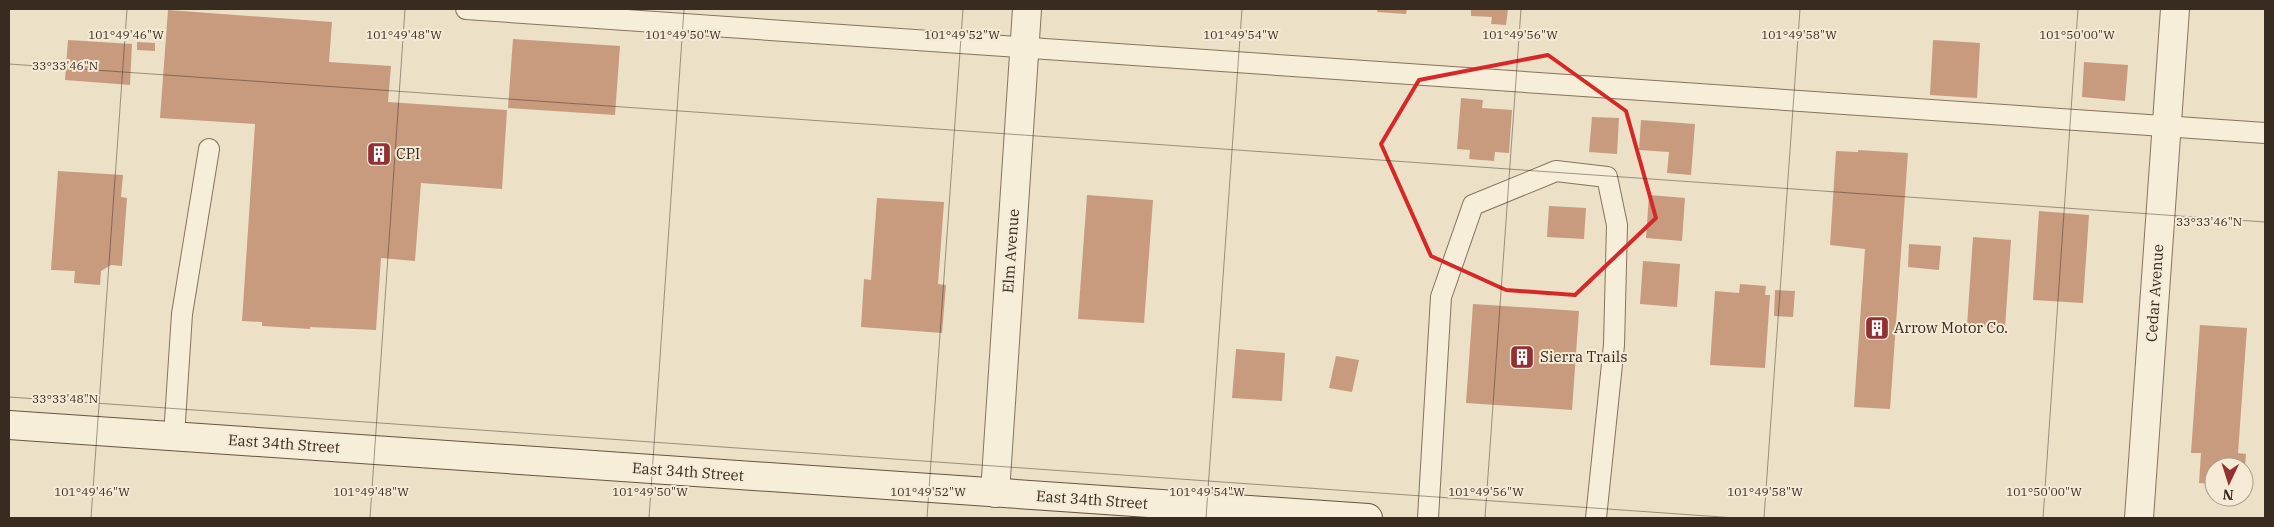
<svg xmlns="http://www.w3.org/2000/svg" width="2274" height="527" font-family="'IBM Plex Serif',serif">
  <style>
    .building { fill: #c89b7f }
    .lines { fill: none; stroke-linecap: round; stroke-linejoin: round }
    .lane-casing { stroke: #87725d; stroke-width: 22 }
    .street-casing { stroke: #87725d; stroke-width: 30 }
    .secondary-casing { stroke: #695340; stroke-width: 30 }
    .lane { stroke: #f7eeda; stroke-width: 20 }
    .street { stroke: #f7eeda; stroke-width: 28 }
    .secondary { stroke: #f7eeda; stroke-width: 28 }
    .marked { fill: none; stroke: #d62828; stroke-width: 4; stroke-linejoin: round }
    .ticks { fill: none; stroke: #382b20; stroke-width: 1; stroke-opacity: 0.45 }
    .labels { text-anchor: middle; stroke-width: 4; stroke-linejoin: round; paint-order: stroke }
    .poi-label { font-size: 15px; fill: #382b20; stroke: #f4ead6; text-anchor: start }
    .street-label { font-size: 15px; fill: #382b20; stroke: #f4ead6 }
    .ticks-label { font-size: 12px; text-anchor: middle; fill: #382b20; stroke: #f4ead6; stroke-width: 4; stroke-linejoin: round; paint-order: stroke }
  </style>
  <rect width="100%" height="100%" fill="#ece0c7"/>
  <!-- building -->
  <g class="building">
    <polygon points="1378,9 1407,9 1406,14 1377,12"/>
    <polygon points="1471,9 1508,9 1506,25 1491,24 1492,17 1471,16"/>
    <polygon points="168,10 332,22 329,62 391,66 388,102 507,110 502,189 421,183 415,261 381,258 376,330 310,327 310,329 262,326 262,322 242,321 255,124 160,118"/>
    <polygon points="513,39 620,46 615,115 508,108"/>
    <polygon points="68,40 132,44 130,85 65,80"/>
    <polygon points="1933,40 1980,43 1977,98 1930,95"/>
    <polygon points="137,42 155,43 155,51 137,50"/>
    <polygon points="2084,62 2128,65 2125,101 2082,97"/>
    <polygon points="1461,98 1483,100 1482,108 1512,110 1509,153 1495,152 1494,161 1469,159 1470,150 1457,149"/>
    <polygon points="1592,117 1619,118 1617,154 1589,152"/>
    <polygon points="1641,120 1695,124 1691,175 1667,173 1669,152 1639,150"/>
    <polygon points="1858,150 1908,153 1890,409 1854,407 1865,249 1830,245 1836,151 1858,152"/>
    <polygon points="58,171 123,175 121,197 127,198 122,266 111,265 101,271 100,285 74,283 75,271 51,270"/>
    <polygon points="1087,195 1153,200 1144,323 1078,319"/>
    <polygon points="1649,195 1685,198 1682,241 1646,238"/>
    <polygon points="877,198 944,202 938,284 946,285 942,333 861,327 864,279 871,280"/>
    <polygon points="1549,206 1586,208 1584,239 1547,237"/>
    <polygon points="2039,211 2089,215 2083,303 2033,300"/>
    <polygon points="1973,237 2011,240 2005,328 1967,326"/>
    <polygon points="1909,244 1941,246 1939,270 1908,267"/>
    <polygon points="1643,261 1680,264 1677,307 1640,304"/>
    <polygon points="1740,284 1766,286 1765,295 1770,295 1765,368 1710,365 1715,291 1739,293"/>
    <polygon points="1775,290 1795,291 1793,317 1774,316"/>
    <polygon points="1473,304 1579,311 1572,410 1466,403"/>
    <polygon points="2200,325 2247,328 2238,453 2246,454 2245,467 2214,467 2214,484 2199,483 2201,453 2191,453"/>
    <polygon points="1236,349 1285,353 1282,401 1232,398"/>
    <polygon points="1336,356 1359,360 1352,392 1329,388"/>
  </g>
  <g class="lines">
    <defs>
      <g id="lane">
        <polyline points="466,9 2265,133"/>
        <polyline points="174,436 182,314 209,149"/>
        <polyline points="1428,518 1441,297 1473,205 1556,171 1607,177 1617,225 1614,345 1596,518"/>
      </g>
      <g id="street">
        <polyline points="995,493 1027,9"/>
        <polyline points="2139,518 2175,9"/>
      </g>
      <polyline id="secondary" points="9,425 1368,518"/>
    </defs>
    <!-- lane casing -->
    <use href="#lane" class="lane-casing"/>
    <!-- street casing -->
    <use href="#street" class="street-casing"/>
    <!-- secondary casing -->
    <use href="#secondary" class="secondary-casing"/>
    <!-- lane -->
    <use href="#lane" class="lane"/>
    <!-- street -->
    <use href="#street" class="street"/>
    <!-- secondary -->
    <use href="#secondary" class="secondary"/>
  </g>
  <!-- marked area -->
  <path class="marked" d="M1548,55L1626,111L1656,218L1575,295L1506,290L1431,256L1381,144L1419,80Z"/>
  <!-- ticks -->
  <path class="ticks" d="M9,64L2265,222M9,397L1736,518M91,518L127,9M370,518L405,9M649,518L684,9M927,518L963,9M1206,518L1242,9M1485,518L1521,9M1764,518L1800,9M2043,518L2078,9"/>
  <!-- icons -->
  <defs>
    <symbol id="building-square" viewBox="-11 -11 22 22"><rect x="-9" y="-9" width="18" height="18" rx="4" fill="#933034" stroke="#f4ead6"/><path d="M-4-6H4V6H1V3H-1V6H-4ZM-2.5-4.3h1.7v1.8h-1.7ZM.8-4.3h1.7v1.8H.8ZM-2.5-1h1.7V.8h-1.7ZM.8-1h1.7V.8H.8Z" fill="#fff"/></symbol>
  </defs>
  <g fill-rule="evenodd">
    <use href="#building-square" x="365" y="140" width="28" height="28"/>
    <use href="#building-square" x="1863" y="314" width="28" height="28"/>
    <use href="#building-square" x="1508" y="343" width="28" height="28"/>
  </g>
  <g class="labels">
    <!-- poi labels -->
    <g class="poi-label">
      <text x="396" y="159">CPI</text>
      <text x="1894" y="333">Arrow Motor Co.</text>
      <text x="1540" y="362">Sierra Trails</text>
    </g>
    <!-- street labels -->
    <g class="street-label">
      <text transform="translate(1011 251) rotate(-86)" y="5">Elm Avenue</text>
      <text transform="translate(2155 293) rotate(-86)" y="5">Cedar Avenue</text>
      <text transform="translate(284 444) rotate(4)" y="5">East 34th Street</text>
      <text transform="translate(688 472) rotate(4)" y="5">East 34th Street</text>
      <text transform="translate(1092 500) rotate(4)" y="5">East 34th Street</text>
    </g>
  </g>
  <g class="ticks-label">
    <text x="126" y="39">101°49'46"W</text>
    <text x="404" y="39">101°49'48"W</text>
    <text x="683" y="39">101°49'50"W</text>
    <text x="962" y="39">101°49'52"W</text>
    <text x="1241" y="39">101°49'54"W</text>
    <text x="1520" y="39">101°49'56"W</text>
    <text x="1799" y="39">101°49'58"W</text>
    <text x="2077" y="39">101°50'00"W</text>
    <text x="65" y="70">33°33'46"N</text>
    <text x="2209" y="226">33°33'46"N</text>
    <text x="65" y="403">33°33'48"N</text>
    <text x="92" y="496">101°49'46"W</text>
    <text x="371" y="496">101°49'48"W</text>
    <text x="650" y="496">101°49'50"W</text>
    <text x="928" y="496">101°49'52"W</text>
    <text x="1207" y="496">101°49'54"W</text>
    <text x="1486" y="496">101°49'56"W</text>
    <text x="1765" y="496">101°49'58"W</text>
    <text x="2044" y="496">101°50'00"W</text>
  </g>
  <!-- border -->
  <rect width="2274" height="527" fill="none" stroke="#382b20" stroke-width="20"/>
  <!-- north arrow -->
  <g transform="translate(2229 482) rotate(184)"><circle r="24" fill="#f4ead6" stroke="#a99e8d"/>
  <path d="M0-4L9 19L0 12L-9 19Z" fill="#933034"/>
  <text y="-8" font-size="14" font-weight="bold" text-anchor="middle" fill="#382b20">N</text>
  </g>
</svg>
